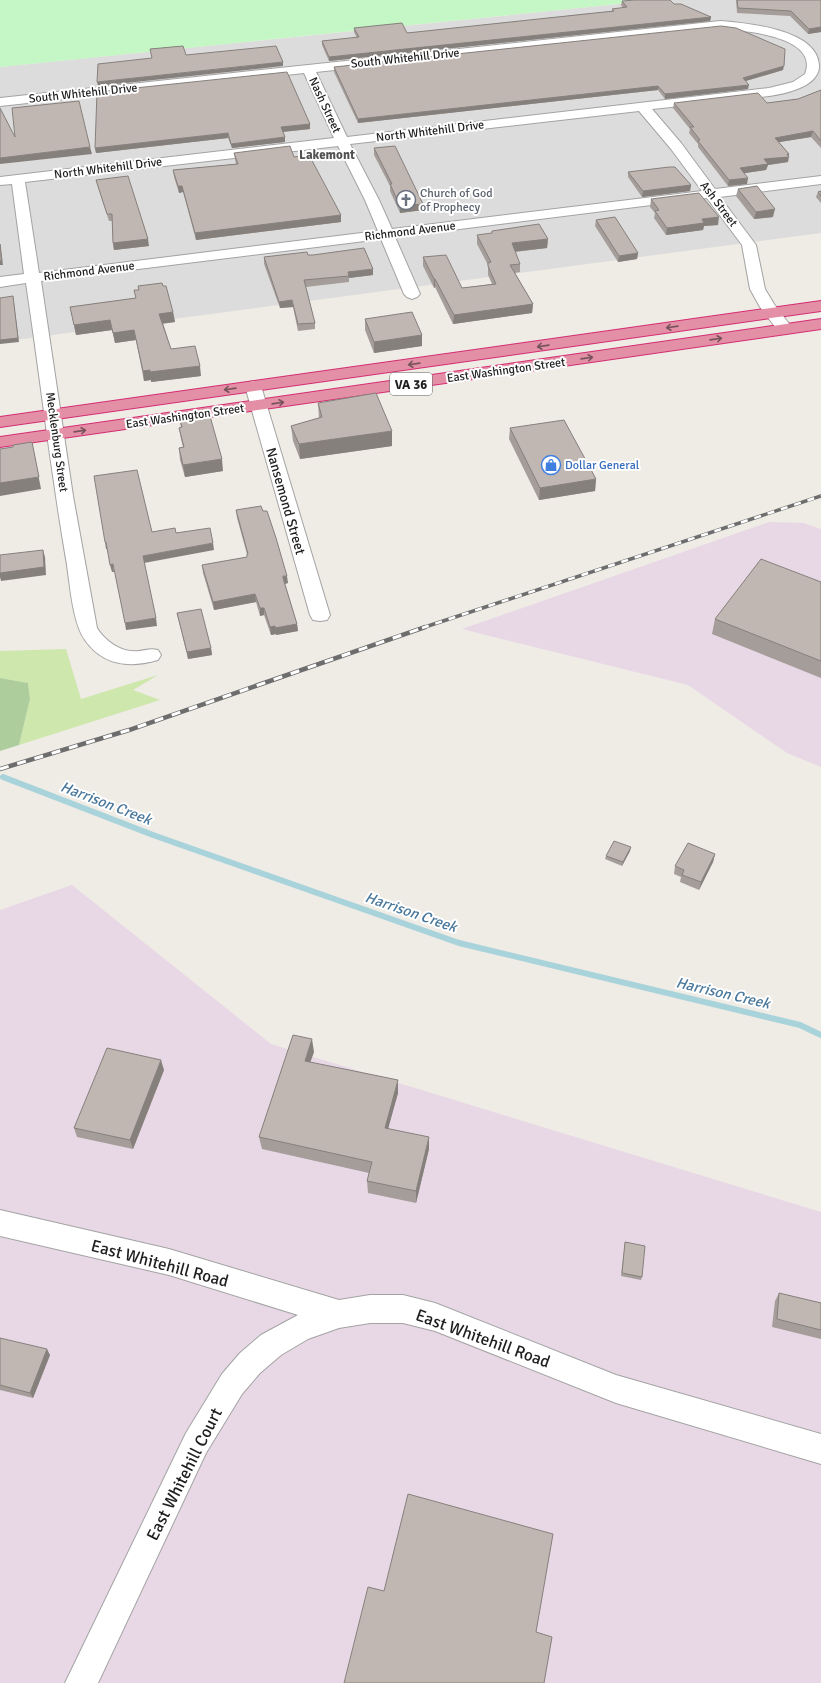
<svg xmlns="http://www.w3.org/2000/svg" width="821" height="1683" font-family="Signika,sans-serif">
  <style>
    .residential { fill: #dddcdc }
    .industrial { fill: #e8d8e6 }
    .grass { fill: #cee7ad }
    .forest { fill: #aecd9c }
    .park { fill: #c4f7c5 }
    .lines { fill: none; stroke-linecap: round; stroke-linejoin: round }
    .stream { stroke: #a8d3db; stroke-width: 6 }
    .street-casing { stroke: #a3a3a3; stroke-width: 2 }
    .highway-casing { stroke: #d42c72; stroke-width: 2 }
    .street { fill: #fff; fill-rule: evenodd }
    .highway { fill: #e390a6; fill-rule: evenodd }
    .rail-far1-casing { stroke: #6d6d6d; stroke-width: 3.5 }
    .rail-casing { stroke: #6d6d6d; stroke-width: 4.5 }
    .rail-far1 { stroke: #fff; stroke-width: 2.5; stroke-dasharray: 7; stroke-linecap: butt }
    .rail { stroke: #fff; stroke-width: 3; stroke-dasharray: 9; stroke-linecap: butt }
    .wall { fill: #a59d99 }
    .shaded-wall { fill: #86807d }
    .building { fill: #c0b7b2; stroke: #86807d }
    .oneway { stroke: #77525c }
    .labels { text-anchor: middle; stroke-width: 4; stroke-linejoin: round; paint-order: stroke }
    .far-street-label { font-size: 12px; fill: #1f1f1f; stroke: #fff }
    .far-worship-label { font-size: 12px; fill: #5b616d; stroke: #fff; text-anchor: start }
    .far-shop-label { font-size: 12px; fill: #366cbe; stroke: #fff; text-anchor: start }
    .far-neighbourhood-label { font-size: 13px; font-weight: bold; fill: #525252; stroke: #fff }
    .shield { fill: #fff; stroke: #626262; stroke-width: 1 }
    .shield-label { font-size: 13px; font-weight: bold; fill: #1f1f1f }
    .street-label { font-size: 14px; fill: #1f1f1f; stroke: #fff }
    .water-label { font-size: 15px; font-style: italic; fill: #49789c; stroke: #fff }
    .near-street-label { font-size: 17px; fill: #1f1f1f; stroke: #fff }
  </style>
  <rect width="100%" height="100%" fill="#efebe5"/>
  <!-- residential -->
  <polygon class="residential" points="659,0 821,0 821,233 0,342 0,67"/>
  <!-- industrial -->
  <g class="industrial">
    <polygon points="769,522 803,523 821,529 821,767 787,753 688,685 462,629"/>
    <polygon points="72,885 271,1044 821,1212 821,1683 0,1683 0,910"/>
  </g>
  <!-- grass -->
  <polygon class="grass" points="66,649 81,699 158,675 133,690 160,700 19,745 30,699 28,683 0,678 0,651"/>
  <!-- forest -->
  <polygon class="forest" points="0,678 28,683 30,699 19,745 0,751"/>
  <!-- park -->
  <polygon class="park" points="0,0 657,0 0,67"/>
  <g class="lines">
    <!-- stream -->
    <polyline class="stream" points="3,777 153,835 459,943 800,1025 821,1035"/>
    <defs>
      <g id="street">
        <path d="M720,21C746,23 817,29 819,65C820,75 811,83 802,87C783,96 760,97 740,99C710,103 681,106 652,109L681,143L715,189L821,176V184L720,197L756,245L765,289L774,304L793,329L791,332L785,334L779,332L760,307L750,289L742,245L707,198L395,237L420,294L417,297L412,299L407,297L404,294L381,239L41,281L73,496L97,628C106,642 122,653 139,651C147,650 150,648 158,650L161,655L158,660C130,668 103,666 85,640C72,622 70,582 66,559C50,467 40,375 26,283L0,287V277L24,274L12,184L0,185V177L334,138L304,73L0,106V98ZM720,29C742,30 820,36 805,74L793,82L769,88L347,137L316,72ZM639,111L671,149L702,191L392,229L379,200L350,144ZM338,146L365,200L378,231L39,273L25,182Z"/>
        <polygon points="253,381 259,383 261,386 330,615 327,620 320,621 313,620 310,615 245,386 247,383"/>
        <polygon points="0,1210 169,1249 339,1300 370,1295 403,1295 435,1303 616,1375 821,1434 821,1464 616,1403 435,1331 403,1323 370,1323 339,1328 308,1339 281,1355 260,1373 242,1394 206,1453 98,1683 65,1683 186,1433 222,1374 240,1353 261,1335 298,1315 169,1275 0,1236"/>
      </g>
      <g id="highway">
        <polygon points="821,301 821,311 0,427 0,417"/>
        <polygon points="821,319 821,329 0,447 0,437"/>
      </g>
    </defs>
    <!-- street casing -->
    <use href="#street" class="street-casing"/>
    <!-- highway casing -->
    <use href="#highway" class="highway-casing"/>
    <!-- street -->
    <use href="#street" class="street"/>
    <!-- highway -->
    <use href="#highway" class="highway"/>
    <defs>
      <polyline id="rail-far1" points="422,628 821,496"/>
      <polyline id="rail" points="0,769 129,730 425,627"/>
    </defs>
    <!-- rail-far1 casing -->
    <use href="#rail-far1" class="rail-far1-casing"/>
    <!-- rail casing -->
    <use href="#rail" class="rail-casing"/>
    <!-- rail-far1 -->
    <use href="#rail-far1" class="rail-far1"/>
    <!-- rail -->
    <use href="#rail" class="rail"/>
  </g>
  <!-- wall -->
  <g class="wall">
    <polygon points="736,0 821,0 821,32 808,34 790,16 737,13"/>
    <polygon points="622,1 674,4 711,17 710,21 329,61 322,45 322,41 357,38 354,32 354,28 407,33 612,11 612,9 623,8 621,5"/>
    <polygon points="334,67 783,70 746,81 748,89 665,99 658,90 358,123 334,72"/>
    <polygon points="821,90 821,148 811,137 779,142 789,154 788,162 768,165 766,170 745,173 747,184 728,186 698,147 698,144 689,133 690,129 673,108 674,103 767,103 798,99"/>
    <polygon points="310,124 310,129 283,132 285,142 232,148 228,138 96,153 95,148"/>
    <polygon points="374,148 423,204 423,210 400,213 390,191 390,186 374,155"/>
    <polygon points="234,153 294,157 341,215 341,222 196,240 183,192 179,193 174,177 173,170 236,164 235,159"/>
    <polygon points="628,172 691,185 690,191 642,197 628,177"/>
    <polygon points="96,180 149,246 114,250 113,243 112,221 109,221 98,187"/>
    <polygon points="738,189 773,217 754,219 736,196"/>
    <polygon points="821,191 821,203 816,197 818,192"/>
    <polygon points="651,199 718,225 704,226 703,230 666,235 654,218 655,213 650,207"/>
    <polygon points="596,220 638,253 637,259 618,262 595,226"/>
    <polygon points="477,235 548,239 547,248 515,252 520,264 520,272 515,273 533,304 532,313 453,324 435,287 434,288 423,266 423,257 462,288 492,284 488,275 488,265 477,244"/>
    <polygon points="308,255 373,275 349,278 349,282 306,287 315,323 315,329 298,331 293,307 280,308 264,264 264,257"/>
    <polygon points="134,290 173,312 175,322 163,323 171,349 201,376 151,382 151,380 144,381 136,340 115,343 112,330 76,335 70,307 136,298"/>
    <polygon points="365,319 422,335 422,346 374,353 365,330"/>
    <polygon points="318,403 392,446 300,459 293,441 291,426 319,418"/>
    <polygon points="180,420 223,471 185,477 180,460 179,448 183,447 181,439 179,428 181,428"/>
    <polygon points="510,428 596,479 595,491 539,500 509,439"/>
    <polygon points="236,510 263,511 288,583 285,584 297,624 298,631 276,635 276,634 271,635 264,615 260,616 256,602 214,610 203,573 202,565 247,557 247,554 237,518"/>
    <polygon points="821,582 821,678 712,634 715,619"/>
    <polygon points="177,613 211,648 212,655 188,659"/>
    <polygon points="630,851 622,866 605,859 606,856"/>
    <polygon points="715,854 713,862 699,890 680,882 681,877 674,874 675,866"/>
    <polygon points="314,1052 310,1062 398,1093 388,1128 429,1149 416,1203 368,1193 367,1181 369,1173 262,1149 259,1137"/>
    <polygon points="164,1070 133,1149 77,1137 74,1128"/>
    <polygon points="625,1242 642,1277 641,1280 621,1276"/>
    <polygon points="779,1293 821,1303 821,1339 772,1327 775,1301"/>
    <polygon points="0,1338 50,1355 33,1398 0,1390"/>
  </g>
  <!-- shaded-wall -->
  <g class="shaded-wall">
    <polygon points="711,17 710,21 329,61 329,57"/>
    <polygon points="821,27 821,32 808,34 809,29"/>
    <polygon points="283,62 283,66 98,86 97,82"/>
    <polygon points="784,66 783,70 742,82 743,78"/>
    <polygon points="749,85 748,89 665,99 665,94"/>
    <polygon points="658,86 658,90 358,123 358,119"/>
    <polygon points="310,124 310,129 281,132 281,127"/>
    <polygon points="813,131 811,137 774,143 775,138"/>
    <polygon points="228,133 228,138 96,153 95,148"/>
    <polygon points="285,137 285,142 232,148 231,144"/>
    <polygon points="90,147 92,154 0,164 0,158"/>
    <polygon points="789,154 788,162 768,165 766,170 739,174 740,168 764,159"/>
    <polygon points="748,178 747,184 728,186 729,180"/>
    <polygon points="691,185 690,191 642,197 643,191"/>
    <polygon points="178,186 182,186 183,192 179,193"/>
    <polygon points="423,204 423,210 400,213 400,206"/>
    <polygon points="775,209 773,217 754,219 756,212"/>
    <polygon points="341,215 341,222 196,240 195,233"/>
    <polygon points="719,217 718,225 704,226 703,230 666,235 667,228 702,219"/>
    <polygon points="148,239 149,246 114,250 113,243"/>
    <polygon points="548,239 547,248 511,252 512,243"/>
    <polygon points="0,244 3,265 0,265"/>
    <polygon points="638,253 637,259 618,262 619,256"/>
    <polygon points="373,269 373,275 349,278 348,272"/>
    <polygon points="434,279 435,279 435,287 434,288"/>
    <polygon points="13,296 19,342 0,344 0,340"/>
    <polygon points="292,300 293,307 280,308 279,302"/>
    <polygon points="533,304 532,313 453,324 454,315"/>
    <polygon points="173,312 175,322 161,324 159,314"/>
    <polygon points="110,320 112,330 76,335 74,325"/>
    <polygon points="134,330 136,340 115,343 113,333"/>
    <polygon points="422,335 422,346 374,353 374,342"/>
    <polygon points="200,366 201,376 151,382 151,380 144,381 143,371"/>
    <polygon points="392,431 392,446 300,459 299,444"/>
    <polygon points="32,442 41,489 0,496 0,483"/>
    <polygon points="222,459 223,471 185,477 183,465"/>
    <polygon points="596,479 595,491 539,500 540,488"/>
    <polygon points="105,542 106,542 108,549 106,549"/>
    <polygon points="213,543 214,550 144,563 143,556"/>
    <polygon points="43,550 45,557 46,575 1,581 0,577 0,573"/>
    <polygon points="113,564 114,572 112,572 110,565"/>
    <polygon points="283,576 287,576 288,583 284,584"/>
    <polygon points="255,594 256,602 214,610 213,602"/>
    <polygon points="260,608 264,608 264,615 260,616"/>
    <polygon points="156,618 157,626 126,630 125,623"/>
    <polygon points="297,624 298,631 276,635 275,628"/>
    <polygon points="275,626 276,634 271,635 270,627"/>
    <polygon points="211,648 212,655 188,659 187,652"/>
    <polygon points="631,847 630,851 622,866 623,862"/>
    <polygon points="715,854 713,862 699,890 701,882"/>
    <polygon points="312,1039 314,1052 306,1074 305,1061"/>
    <polygon points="161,1060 164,1070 133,1149 130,1140"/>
    <polygon points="398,1080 398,1093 385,1140 385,1128"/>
    <polygon points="429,1137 429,1149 416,1203 416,1191"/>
    <polygon points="47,1349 50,1355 33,1398 30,1393"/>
  </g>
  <!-- building -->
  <g class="building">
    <polygon points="635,0 670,0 674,4 681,4 711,17 329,57 322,41 359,37 354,28 402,23 407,33 614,11 612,9 627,7 622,1"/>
    <polygon points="737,0 821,0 821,27 809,29 791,11 738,8"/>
    <polygon points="721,26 736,28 785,49 784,66 743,78 749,85 665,94 658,86 358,119 334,67"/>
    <polygon points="183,46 186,55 276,46 283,62 97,82 98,64 152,58 150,49"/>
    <polygon points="287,72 310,124 281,127 285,137 231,144 228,133 95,148 97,92"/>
    <polygon points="821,90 821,141 813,131 775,138 789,154 787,154 789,157 764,159 768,164 740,168 748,178 729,180 698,141 700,140 690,127 694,127 674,103 758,93 767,103 798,99"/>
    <polygon points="79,101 90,147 0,158 0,108 15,137 12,108"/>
    <polygon points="290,146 294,157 309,155 341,215 195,233 182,186 178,186 173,170 238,164 234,153"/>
    <polygon points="395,146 423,204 400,206 390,184 392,184 374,148"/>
    <polygon points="669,167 675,167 691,185 643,191 628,172"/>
    <polygon points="128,176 148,239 113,243 112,214 107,214 96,180"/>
    <polygon points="757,186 775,209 756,212 738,189"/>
    <polygon points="821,191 821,196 818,192"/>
    <polygon points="699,193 719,217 702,219 704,223 667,228 655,211 659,210 651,199"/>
    <polygon points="615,217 638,253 619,256 596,220"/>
    <polygon points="539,224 548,239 512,243 520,264 510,265 533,304 454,315 435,279 434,279 423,257 446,255 462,288 496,284 488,266 488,263 491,262 477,235 492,233 492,231"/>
    <polygon points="0,244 2,261 0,261"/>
    <polygon points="364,248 373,269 348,272 349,276 304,280 315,323 298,324 292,300 279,302 264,257 307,252 308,255 313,255"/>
    <polygon points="162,283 163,286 166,286 173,312 159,314 171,349 195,346 200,366 150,372 150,370 143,371 134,330 113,333 110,320 74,325 70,307 136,298 134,290 139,290 138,286"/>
    <polygon points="13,296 18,338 0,340 0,298"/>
    <polygon points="412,312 422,335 374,342 365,319"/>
    <polygon points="376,393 392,431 299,444 291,426 322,417 318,403"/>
    <polygon points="210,416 222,459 183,465 179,448 184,447 179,428 182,427 180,420"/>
    <polygon points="564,420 596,479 540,488 510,428"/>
    <polygon points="32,442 39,477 0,483 0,449 13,447 13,445"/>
    <polygon points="137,470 152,532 175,528 176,533 210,528 213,543 143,556 156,618 125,623 113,564 110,565 106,542 105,542 94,476"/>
    <polygon points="261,506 263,511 267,511 276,538 287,576 283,576 283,578 297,624 275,628 275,626 270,627 264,608 260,608 255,594 213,602 202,565 247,557 247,554 248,554 236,510"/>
    <polygon points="43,550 44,567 0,573 0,555"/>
    <polygon points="761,559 821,582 821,661 715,619"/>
    <polygon points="201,609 211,648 187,652 177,613"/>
    <polygon points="614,841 631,847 623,862 606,856"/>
    <polygon points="688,843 715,854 701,882 682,875 684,870 675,866"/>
    <polygon points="293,1035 312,1039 305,1061 398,1080 385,1128 429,1137 416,1191 367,1181 372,1162 259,1137"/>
    <polygon points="107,1048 161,1060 130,1140 74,1128"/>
    <polygon points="625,1242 645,1246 642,1277 622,1273"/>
    <polygon points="779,1293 821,1303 821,1330 777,1319"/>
    <polygon points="0,1338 47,1349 30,1393 0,1385"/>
    <polygon points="408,1494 553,1534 536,1632 552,1637 544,1683 344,1683 368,1587 384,1591"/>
  </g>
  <!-- one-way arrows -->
  <defs><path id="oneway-shaft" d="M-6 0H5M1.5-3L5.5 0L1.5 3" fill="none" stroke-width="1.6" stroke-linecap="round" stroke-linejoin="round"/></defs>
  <g class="oneway">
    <use href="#oneway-shaft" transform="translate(672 327) rotate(172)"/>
    <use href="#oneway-shaft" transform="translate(716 339) rotate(-8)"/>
    <use href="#oneway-shaft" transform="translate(543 346) rotate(172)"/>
    <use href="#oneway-shaft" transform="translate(587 358) rotate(-8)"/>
    <use href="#oneway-shaft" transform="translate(414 364) rotate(172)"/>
    <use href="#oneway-shaft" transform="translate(230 389) rotate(172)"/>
    <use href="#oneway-shaft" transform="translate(278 403) rotate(-8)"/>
    <use href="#oneway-shaft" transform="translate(80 431) rotate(-8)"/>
  </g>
  <!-- icons -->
  <defs>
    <symbol id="church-ring" viewBox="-11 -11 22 22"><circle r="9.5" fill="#fff" stroke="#6b7280" stroke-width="1.5"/><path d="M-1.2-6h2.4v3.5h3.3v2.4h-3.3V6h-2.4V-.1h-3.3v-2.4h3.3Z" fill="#6b7280"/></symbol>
    <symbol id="shop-ring" viewBox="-11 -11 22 22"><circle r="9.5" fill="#fff" stroke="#3f7fe0" stroke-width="1.5"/><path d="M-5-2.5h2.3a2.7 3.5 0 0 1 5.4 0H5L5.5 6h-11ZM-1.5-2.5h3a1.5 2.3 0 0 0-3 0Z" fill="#3f7fe0"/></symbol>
  </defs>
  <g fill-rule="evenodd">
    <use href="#church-ring" x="395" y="189" width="22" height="22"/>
    <use href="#shop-ring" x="540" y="454" width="22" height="22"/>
  </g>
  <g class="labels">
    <!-- far-street labels -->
    <g class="far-street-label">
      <text transform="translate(405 58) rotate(-6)" y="4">South Whitehill Drive</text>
      <text transform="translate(83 93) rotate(-6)" y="4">South Whitehill Drive</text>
      <text transform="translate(325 105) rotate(65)" y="4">Nash Street</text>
      <text transform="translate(430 131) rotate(-7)" y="4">North Whitehill Drive</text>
      <text transform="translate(108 168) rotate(-7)" y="4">North Whitehill Drive</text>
      <text transform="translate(719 204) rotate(53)" y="4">Ash Street</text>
      <text transform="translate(410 231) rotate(-7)" y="4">Richmond Avenue</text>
      <text transform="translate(89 271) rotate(-7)" y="4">Richmond Avenue</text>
      <text transform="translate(506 370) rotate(-8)" y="4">East Washington Street</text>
      <text transform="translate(185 416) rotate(-8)" y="4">East Washington Street</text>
      <text transform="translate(57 442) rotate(82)" y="4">Mecklenburg Street</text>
    </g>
    <!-- far-worship labels -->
    <g class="far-worship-label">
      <text x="420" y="197">Church of God<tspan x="420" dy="14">of Prophecy</tspan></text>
    </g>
    <!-- far-shop labels -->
    <g class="far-shop-label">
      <text x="565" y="469">Dollar General</text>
    </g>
    <!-- far-neighbourhood labels -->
    <g class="far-neighbourhood-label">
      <text x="327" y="159">Lakemont</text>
    </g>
    <!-- shield labels -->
    <rect class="shield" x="390" y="373" width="42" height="22" rx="3"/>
    <g class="shield-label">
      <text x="411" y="389">VA 36</text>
    </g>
    <!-- street labels -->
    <g class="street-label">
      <text transform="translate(286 501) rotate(74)" y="5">Nansemond Street</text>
    </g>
    <!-- water labels -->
    <g class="water-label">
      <text transform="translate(106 803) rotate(21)" y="5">Harrison Creek</text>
      <text transform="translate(411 912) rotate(19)" y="5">Harrison Creek</text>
      <text transform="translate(723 993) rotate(13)" y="5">Harrison Creek</text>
    </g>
    <!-- near-street labels -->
    <g class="near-street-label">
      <text transform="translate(160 1263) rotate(15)" y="6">East Whitehill Road</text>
      <text transform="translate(483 1338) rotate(20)" y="6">East Whitehill Road</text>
      <text transform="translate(184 1474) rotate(-63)" y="6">East Whitehill Court</text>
    </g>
  </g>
</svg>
